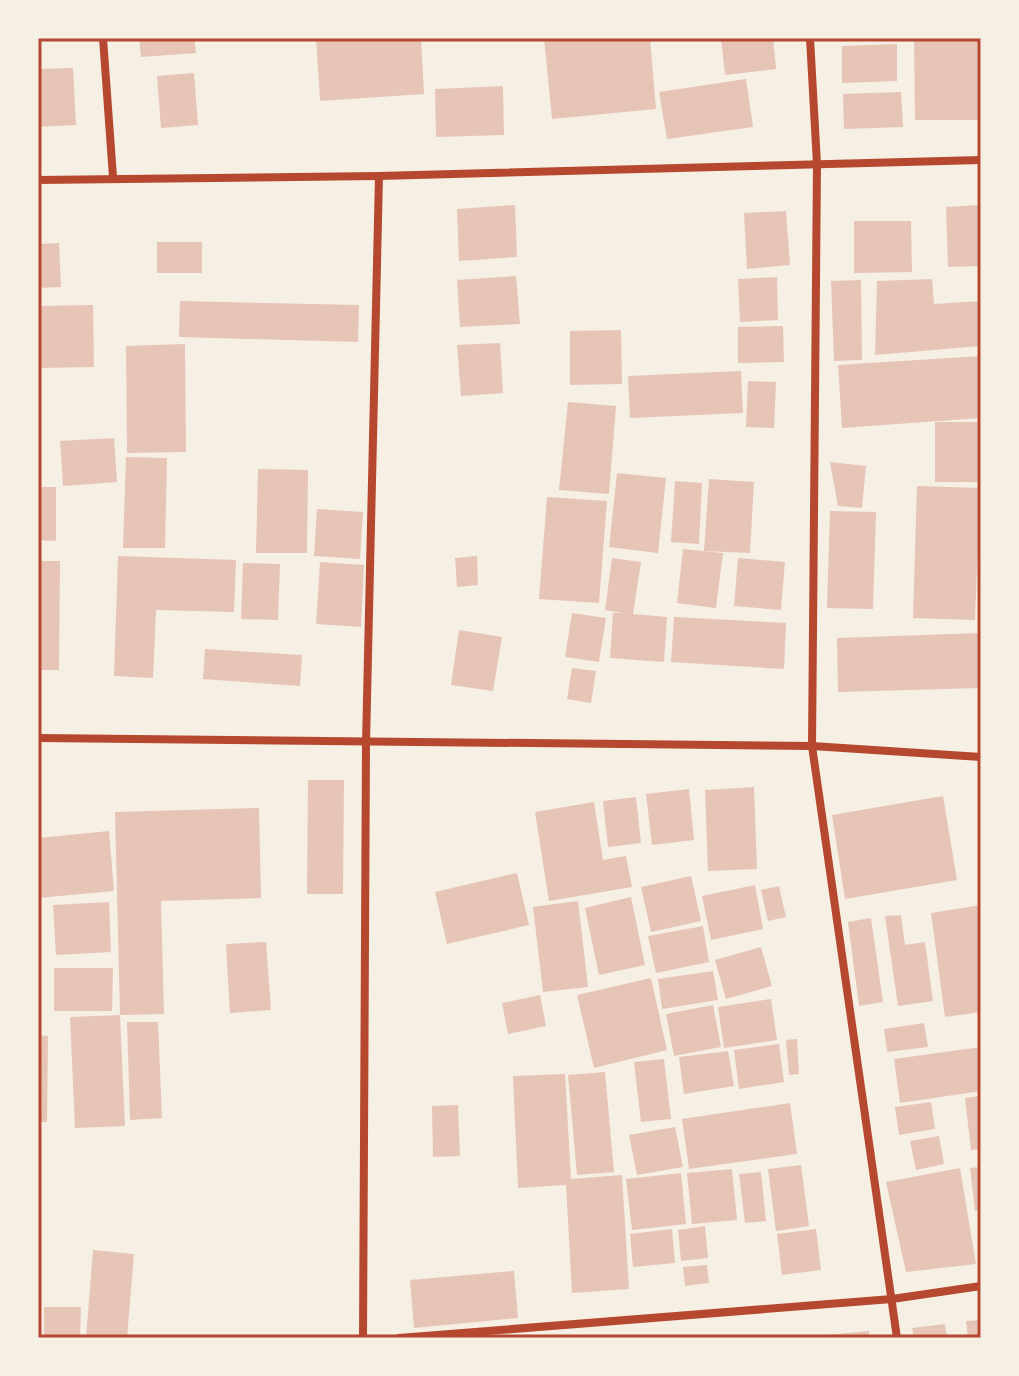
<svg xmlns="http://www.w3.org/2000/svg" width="1019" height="1376" font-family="Helvetica,sans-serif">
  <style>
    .building { fill: #e6c5b7 }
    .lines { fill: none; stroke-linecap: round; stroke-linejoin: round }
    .minor { stroke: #b5482f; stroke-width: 8 }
    .neatline { fill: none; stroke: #b5482f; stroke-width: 3 }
  </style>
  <rect width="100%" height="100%" fill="#f6efe4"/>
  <!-- building -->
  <g class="building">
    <polygon points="139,38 194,38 196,53 141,57"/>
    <polygon points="316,38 421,38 424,94 320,101"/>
    <polygon points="544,38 650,38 656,109 552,119"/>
    <polygon points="721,38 773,38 776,69 725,75"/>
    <polygon points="914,38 981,38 981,120 915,120"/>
    <polygon points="897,44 897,81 842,83 842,46"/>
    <polygon points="73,68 76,125 38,127 38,69"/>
    <polygon points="194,73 198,125 161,128 157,76"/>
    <polygon points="746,79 753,127 667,139 659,92"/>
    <polygon points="503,86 504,135 436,137 435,89"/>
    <polygon points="901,92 903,127 844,129 843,94"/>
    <polygon points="515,205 517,257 459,261 457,209"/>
    <polygon points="978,205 981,266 948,267 946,207"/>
    <polygon points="786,211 790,265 747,269 744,213"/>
    <polygon points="854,221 911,221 912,272 854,273"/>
    <rect x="157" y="242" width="45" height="31"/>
    <polygon points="59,243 61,287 38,288 38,244"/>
    <polygon points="516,276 520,324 460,327 457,280"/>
    <polygon points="777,277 778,320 740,322 738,279"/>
    <polygon points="932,279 934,304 981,301 981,346 875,355 877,281"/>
    <polygon points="861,280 862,360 834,361 831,281"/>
    <polygon points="180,301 359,305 358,342 179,337"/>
    <polygon points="93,305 94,367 38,368 38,306"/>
    <polygon points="783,326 784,362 738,363 738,327"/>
    <polygon points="621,330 622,384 570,385 570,331"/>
    <polygon points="500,343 503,393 461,396 457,345"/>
    <polygon points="185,344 186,452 127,453 126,346"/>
    <polygon points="981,356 981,418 842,428 838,365"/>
    <polygon points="741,371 743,413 630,418 628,376"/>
    <polygon points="748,381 776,382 774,428 746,427"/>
    <polygon points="568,402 616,406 609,494 559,490"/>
    <rect x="935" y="422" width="46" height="60"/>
    <polygon points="114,438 117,482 63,486 60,441"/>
    <polygon points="126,457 167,458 165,548 123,548"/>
    <polygon points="830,462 866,466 862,508 838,506"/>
    <polygon points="258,469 308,470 307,553 256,553"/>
    <polygon points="617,473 666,478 658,553 609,547"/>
    <polygon points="709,479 754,482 750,553 704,551"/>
    <polygon points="675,481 702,483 699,544 671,542"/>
    <polygon points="917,486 980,488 975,620 913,618"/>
    <polygon points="38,487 56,487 56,541 38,540"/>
    <polygon points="547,497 607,501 599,603 539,599"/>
    <polygon points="317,509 363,512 360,559 314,556"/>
    <polygon points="830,511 876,512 873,609 827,608"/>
    <polygon points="683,549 723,553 716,608 677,603"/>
    <polygon points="118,556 236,560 234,612 156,610 153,678 114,676"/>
    <polygon points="477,556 478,585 457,587 455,558"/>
    <polygon points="612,558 641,562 633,614 667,617 664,662 610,658 613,613 623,613 605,610"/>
    <polygon points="738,558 785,562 781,610 734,606"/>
    <polygon points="38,561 60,561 59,670 38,670"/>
    <polygon points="320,562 364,565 361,627 316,624"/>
    <polygon points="243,563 280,564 278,620 241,619"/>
    <polygon points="572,613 606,618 599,662 565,657"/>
    <polygon points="674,617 786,623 784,669 671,662"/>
    <polygon points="459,630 502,637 493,691 451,685"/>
    <polygon points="981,633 981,688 838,692 837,638"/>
    <polygon points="205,649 302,655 300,686 203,679"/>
    <polygon points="572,668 596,671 591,703 567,699"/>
    <polygon points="308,780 344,780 343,894 307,894"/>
    <polygon points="754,787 757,869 708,871 705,790"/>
    <polygon points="689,789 694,840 652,845 646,794"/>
    <polygon points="943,796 957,880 845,899 832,815"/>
    <polygon points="636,797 641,843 608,847 603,801"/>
    <polygon points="594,802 603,860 626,856 632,887 549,901 535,812"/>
    <polygon points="259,808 261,898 161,901 164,1014 120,1015 115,812"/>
    <polygon points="109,831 114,891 38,898 38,838"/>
    <polygon points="517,873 529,925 447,944 435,892"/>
    <polygon points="691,876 701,921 651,932 641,887"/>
    <polygon points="755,885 763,929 711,940 702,896"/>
    <polygon points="779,886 786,917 768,921 761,890"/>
    <polygon points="631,897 645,965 599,975 585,908"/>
    <polygon points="578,901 588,987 543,992 533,907"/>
    <polygon points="109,902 111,952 56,955 53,905"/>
    <polygon points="981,905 981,1012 945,1017 931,913"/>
    <polygon points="901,915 905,945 925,942 933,1001 898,1006 885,916"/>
    <polygon points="871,918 883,1002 859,1006 848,922"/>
    <polygon points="703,926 709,962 656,973 648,936"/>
    <polygon points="266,942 271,1010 230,1013 226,944"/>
    <polygon points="761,947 772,986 726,999 715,960"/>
    <polygon points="54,968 113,968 112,1011 54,1011"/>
    <polygon points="713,971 718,1000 662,1009 658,979"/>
    <polygon points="651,978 667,1050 594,1068 577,995"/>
    <polygon points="540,995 546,1026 508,1034 502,1003"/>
    <polygon points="771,999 777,1040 724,1048 718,1007"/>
    <polygon points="713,1005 721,1047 674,1056 666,1014"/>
    <polygon points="120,1015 125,1126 75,1128 70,1017"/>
    <polygon points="127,1022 158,1022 162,1118 130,1120"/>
    <polygon points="924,1023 928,1047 887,1052 884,1029"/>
    <polygon points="38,1035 48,1036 47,1122 38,1122"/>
    <polygon points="797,1039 799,1074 789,1075 786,1040"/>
    <polygon points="779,1044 784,1082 739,1089 734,1050"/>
    <polygon points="981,1047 981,1091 900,1103 894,1059"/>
    <polygon points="728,1051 734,1086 684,1094 679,1057"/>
    <polygon points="664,1059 671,1119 641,1122 634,1062"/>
    <polygon points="605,1072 614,1172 577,1175 568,1075"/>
    <polygon points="565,1074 571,1179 622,1175 629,1289 572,1293 566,1185 518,1188 513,1076"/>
    <polygon points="981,1096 981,1149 971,1150 965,1098"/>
    <polygon points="931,1102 935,1129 899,1135 895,1107"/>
    <polygon points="790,1103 797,1154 689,1169 682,1119"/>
    <polygon points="458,1105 460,1156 433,1157 432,1106"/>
    <polygon points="675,1127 683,1167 637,1175 629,1135"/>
    <polygon points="939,1136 944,1164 916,1170 910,1141"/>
    <polygon points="801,1165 809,1226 776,1231 768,1169"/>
    <polygon points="981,1167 981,1210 975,1211 970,1168"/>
    <polygon points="960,1168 976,1264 906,1272 886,1182"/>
    <polygon points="732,1169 737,1220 692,1224 687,1173"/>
    <polygon points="761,1172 766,1221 745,1223 739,1174"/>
    <polygon points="681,1173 686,1224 632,1230 626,1179"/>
    <polygon points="705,1226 708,1258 681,1261 678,1230"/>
    <polygon points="672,1229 675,1263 633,1267 630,1234"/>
    <polygon points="816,1229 821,1270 782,1275 777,1234"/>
    <polygon points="93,1250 134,1254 127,1338 86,1338"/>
    <polygon points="707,1265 709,1283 685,1286 683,1267"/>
    <polygon points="514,1271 518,1318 414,1328 410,1280"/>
    <polygon points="44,1307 81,1307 80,1338 44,1338"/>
    <polygon points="981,1320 981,1338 968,1338 966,1321"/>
    <polygon points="945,1324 947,1338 914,1338 912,1328"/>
    <polygon points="869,1331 869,1338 816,1338 816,1336"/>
  </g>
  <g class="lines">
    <!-- minor -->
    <g class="minor">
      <polyline points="103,38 113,177"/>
      <polyline points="810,38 817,164 812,746 897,1338"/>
      <polyline points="38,180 379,176 981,160"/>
      <polyline points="38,738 812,746 981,757"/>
      <polyline points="363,1338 366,743 379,176"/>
      <polyline points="399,1338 892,1299 981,1286"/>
    </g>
  </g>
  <!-- border -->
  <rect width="1019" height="1376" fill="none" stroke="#f6efe4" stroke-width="80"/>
  <rect x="40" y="40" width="939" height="1296" class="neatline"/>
</svg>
